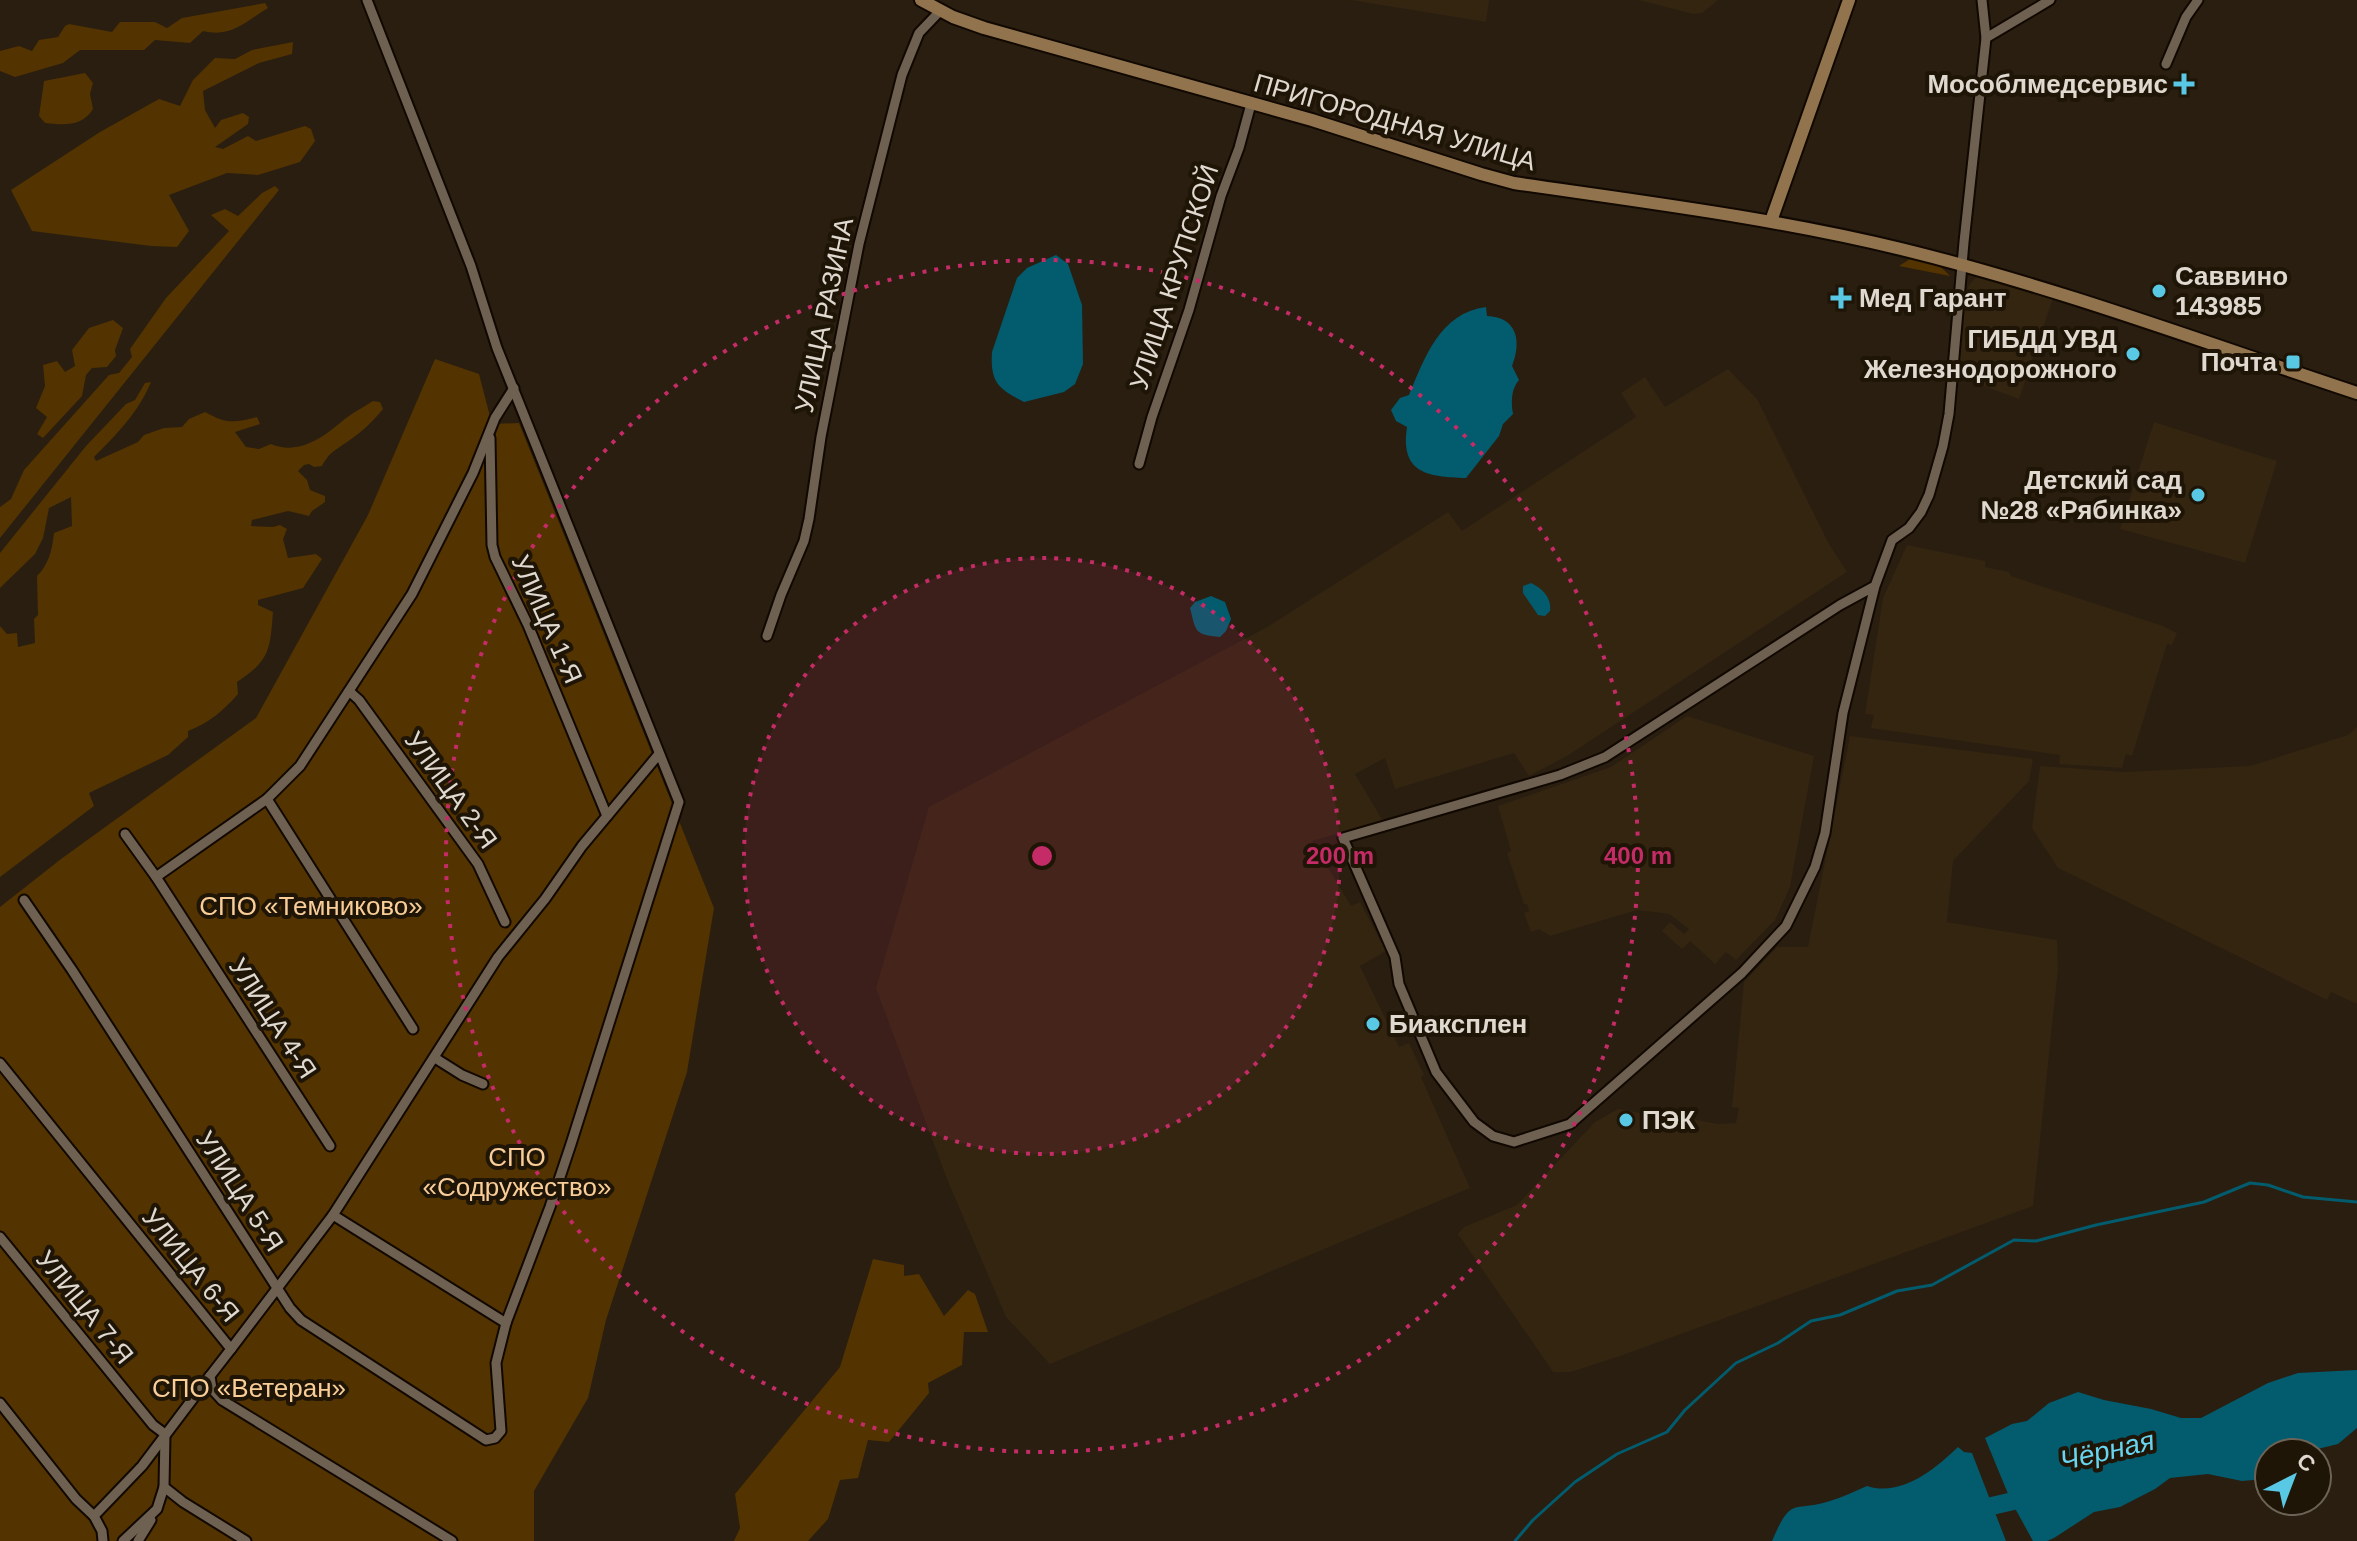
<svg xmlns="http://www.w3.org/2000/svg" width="2357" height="1541" font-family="Arial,sans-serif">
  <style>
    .built { fill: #342511 }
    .green { fill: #533300 }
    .water { fill: #025c6e }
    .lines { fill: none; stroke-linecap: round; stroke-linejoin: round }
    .stream { stroke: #025c6e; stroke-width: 3 }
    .river { stroke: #025c6e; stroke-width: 18 }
    .street-casing { stroke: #110800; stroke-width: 13 }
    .secondary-casing { stroke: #110800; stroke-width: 16 }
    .street { stroke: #6e6152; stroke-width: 9 }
    .secondary { stroke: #91744e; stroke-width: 12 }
    .ring { fill: none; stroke: #c52b67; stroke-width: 4; stroke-dasharray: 4 8 }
    .poi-dot { fill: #58c8e4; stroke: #1f1507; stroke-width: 3 }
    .labels { text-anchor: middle; stroke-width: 8; stroke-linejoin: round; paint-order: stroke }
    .poi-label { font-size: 26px; font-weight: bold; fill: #e0d9d0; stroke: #1f1507; text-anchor: end }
    .street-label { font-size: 26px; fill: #e0d9d0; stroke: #1f1507 }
    .park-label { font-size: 26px; fill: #f9cd97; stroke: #1f1507 }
    .water-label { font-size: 28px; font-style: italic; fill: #67d5f0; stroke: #1f1507 }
    .centre { fill: #c52b67; stroke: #1f1507; stroke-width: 4 }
    .ring-label { font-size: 24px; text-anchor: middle; font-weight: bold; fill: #c52b67; stroke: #1f1507; stroke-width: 8; stroke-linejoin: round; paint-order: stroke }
  </style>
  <rect width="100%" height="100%" fill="#291e10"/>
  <!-- built -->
  <g class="built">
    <polygon points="1351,0 1489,0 1486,22"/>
    <polygon points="1639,0 1718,0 1702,13 1693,14"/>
    <polygon points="1977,276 1985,276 2053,298 2019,399 1957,376 1966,292 1969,285"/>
    <polygon points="1728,369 1757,399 1829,544 1847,572 1567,756 1529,776 1514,753 1395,789 1385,758 1355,774 1383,821 1312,841 1351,906 1360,902 1386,951 1360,966 1399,1047 1409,1043 1424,1075 1421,1077 1470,1188 1050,1364 1006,1317 947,1179 876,988 929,807 1269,626 1448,512 1462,531 1636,417 1621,393 1645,377 1665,407"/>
    <polygon points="2154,422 2277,461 2245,563 2120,529"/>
    <polygon points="1907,545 1985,561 1985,567 2009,572 2011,576 2163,626 2177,633 2172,645 2167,644 2132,756 2126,754 2122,768 2059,764 2060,755 1871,728 1874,715 1865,714 1883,598"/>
    <polygon points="1687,716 1814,756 1790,887 1775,920 1736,960 1726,952 1715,964 1690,941 1682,949 1662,931 1670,922 1684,934 1689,929 1669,914 1637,910 1550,936 1539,929 1531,932 1524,913 1529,911 1527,904 1524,904 1507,853 1511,851 1498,806 1611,767"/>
    <polygon points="2357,727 2357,1004 2331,992 2327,1000 2058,868 2032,828 2040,766 2124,772 2250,766 2348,735"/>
    <polygon points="1850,736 2033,759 2029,781 1953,861 1947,922 2057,940 2058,969 2033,1206 1623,1355 1571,1372 1553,1372 1458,1234 1464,1227 1517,1205 1595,1122 1618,1109 1662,1117 1686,1118 1718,1124 1736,1123 1739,1108 1732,1107 1744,982 1777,947 1808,947"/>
  </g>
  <!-- green -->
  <g class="green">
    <path d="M265,3L268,8C245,22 231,38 203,31L190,43L155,40L144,50H80L63,63L15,77L0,71V51L19,46L32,51L39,40L58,37L65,26L69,24L112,32L120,22H155L167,28L182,18Z"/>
    <polygon points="293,42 292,54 259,63 203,91 205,110 215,128 221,120 243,113 249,117 248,124 215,147 223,149 248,136 256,141 305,126 311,129 315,141 300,162 258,175 227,173 169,195 189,231 177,247 151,246 32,231 11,190 100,132 159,99 180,106 193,80 215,58 235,59 252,50"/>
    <path d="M85,73L93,83L90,94L93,109C82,127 64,125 45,123L39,116L44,81Z"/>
    <polygon points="275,186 279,190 0,538 0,507 11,499 24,470 109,375 119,373 132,357 130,349 166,298 229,231 211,215 225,209 238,216 262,193"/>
    <path d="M1910,259C1927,258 1939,263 1950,276L1899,266Z"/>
    <polygon points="113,320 123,328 115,350 116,356 107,367 92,368 86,375 82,396 43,438 37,434 47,417 36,408 45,386 43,365 57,361 65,372 75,366 72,350 89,328"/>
    <polygon points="435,359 479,374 492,424 519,423 714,908 687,1072 606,1320 588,1398 534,1491 534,1541 0,1541 0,907 61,859 256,718 368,515"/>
    <path d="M151,382C138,413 117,434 94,457L96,461L138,442L144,435L164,428L182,427L189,419L205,412C227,424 233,423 257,417L260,424L235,432L246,447L259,449L271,444C297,455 321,439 340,423C350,414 362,408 373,401L380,402L383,409C373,421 363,431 350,440C336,450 330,451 322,466L314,467L309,464L304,465L298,471L307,480L310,490L325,496V502L312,511L309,516L288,511L252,520L251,526L273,527L280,525L287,529L283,539L288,558L316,554L322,559L303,588L258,600V605L273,612C270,650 270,660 237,682L238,694C223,711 209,723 188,731V737L168,755L89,793L94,806L0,877V626L7,634L17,633L18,647L35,643L34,619L38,615L37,576C49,564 52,550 54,533L72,526L71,497L49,508L43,538L35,554L0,588V553L86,446L126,404L135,400L145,383Z"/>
    <polygon points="873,1259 904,1265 904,1276 919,1274 944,1316 968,1290 975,1294 988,1332 964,1332 962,1365 928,1383 929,1393 889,1442 868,1440 858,1478 840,1480 828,1519 808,1541 734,1541 740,1528 735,1494 840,1367"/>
  </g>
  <!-- water -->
  <g class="water">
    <path d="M1056,255L1068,264L1082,305L1083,364L1075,384L1064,392L1024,402C999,389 990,383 992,352L1017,278L1027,268Z"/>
    <path d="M1486,307L1487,316C1517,317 1522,341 1512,366L1519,380C1511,389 1511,402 1513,414L1503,424L1499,436L1466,478C1427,477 1400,473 1407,427L1396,421L1391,410L1400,398L1409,395C1425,357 1440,313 1486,307Z"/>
    <path d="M1531,583C1542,588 1552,598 1550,611L1545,616L1538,615L1523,593V586Z"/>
    <path d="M1211,596L1225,602L1231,619L1226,631L1220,637C1194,635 1196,631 1190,608L1195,602Z"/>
    <polygon points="2357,1370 2357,1428 2338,1444 2301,1453 2269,1453 2269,1476 2264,1479 2242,1481 2208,1474 2170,1478 2155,1489 2120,1507 2094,1512 2054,1538 2047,1541 2033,1541 2011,1501 1985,1438 2012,1424 2027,1421 2049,1403 2078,1392 2104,1400 2151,1409 2181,1418 2201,1418 2268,1383 2298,1373"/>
    <path d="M1958,1447L1964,1452L1972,1453L2006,1541H1772C1792,1495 1791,1513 1830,1501C1843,1497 1855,1491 1867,1486C1901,1497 1934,1470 1958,1447Z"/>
  </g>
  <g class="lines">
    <!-- stream -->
    <polyline class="stream" points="1515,1541 1533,1520 1575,1482 1617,1454 1667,1432 1685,1410 1736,1363 1778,1343 1811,1321 1840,1315 1897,1291 1932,1285 2014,1240 2036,1241 2096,1225 2204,1202 2250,1183 2268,1185 2303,1197 2357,1202"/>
    <!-- river -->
    <polyline class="river" points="1970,1511 2035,1496"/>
    <defs>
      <g id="street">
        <polyline points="1982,0 1986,38"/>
        <polyline points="2166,64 2186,17 2198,0"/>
        <polyline points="490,438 492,545 495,557 528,625 607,816"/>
        <polyline points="1139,464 1152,417 1189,310 1221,196 1239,148 1251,104"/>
        <polyline points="1875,586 1840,605 1605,757 1560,775 1343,838 1395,957 1399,984 1436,1072 1474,1122 1493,1136 1514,1142 1570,1124 1742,973 1786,926 1815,867 1825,833 1843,713 1875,586 1892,540 1909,528 1921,512 1929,495 1943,446 1949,414 1964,242 1986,38 2050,0"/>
        <polyline points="767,636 781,595 804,541 809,519 821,437 859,244 902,75 919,33 940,11"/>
        <polyline points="349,691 359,700 478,864 505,922"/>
        <polyline points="267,799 413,1029"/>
        <polyline points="125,834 156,877 330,1146"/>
        <polyline points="156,877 267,799 300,766 412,594 473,473 495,418 514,388"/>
        <polyline points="24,900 72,970 290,1308 301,1320 486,1440 495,1438 501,1431 496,1363 506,1323 550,1207 571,1144 679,802 497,348 471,266 367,0"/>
        <polyline points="435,1058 462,1075 483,1084"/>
        <polyline points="0,1063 231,1349 210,1376 212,1389 222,1400 452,1541"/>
        <polyline points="333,1215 506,1323"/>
        <polyline points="0,1237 153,1425 165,1434 164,1487 183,1502 246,1541"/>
        <polyline points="231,1349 333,1215 498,957 545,899 582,846 659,754"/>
        <polyline points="0,1403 76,1499 94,1516"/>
        <polyline points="103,1541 102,1531 94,1516 142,1466 210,1376"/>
        <polyline points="123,1541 157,1509 164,1487"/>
        <polyline points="138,1541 151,1520"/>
      </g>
      <g id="secondary">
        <path d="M921,0L953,17L984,28L1312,120L1481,174L1514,183C1644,202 1774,218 1901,249C2056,287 2206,343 2357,393"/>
        <polyline points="1771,221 1849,0"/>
      </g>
    </defs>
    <!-- street casing -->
    <use href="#street" class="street-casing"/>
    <!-- secondary casing -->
    <use href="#secondary" class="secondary-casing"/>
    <!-- street -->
    <use href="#street" class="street"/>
    <!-- secondary -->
    <use href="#secondary" class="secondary"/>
  </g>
  <!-- distance rings -->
  <circle cx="1042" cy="856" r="298" fill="#c52b67" fill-opacity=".12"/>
  <g class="ring">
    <circle cx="1042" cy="856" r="298"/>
    <circle cx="1042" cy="856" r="596"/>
  </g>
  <!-- markers -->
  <g class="poi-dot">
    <path d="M2180 72h8v8h8v8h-8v8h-8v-8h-8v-8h8z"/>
    <circle cx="2159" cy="291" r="8"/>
    <path d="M1837 286h8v8h8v8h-8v8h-8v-8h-8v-8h8z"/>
    <circle cx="2133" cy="354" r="8"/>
    <rect x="2285" y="354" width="16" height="16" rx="4"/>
    <circle cx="2198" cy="495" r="8"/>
    <circle cx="1373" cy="1024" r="8"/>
    <circle cx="1626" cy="1120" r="8"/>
  </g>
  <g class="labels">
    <!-- poi labels -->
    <g class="poi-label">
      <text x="2168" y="93">Мособлмедсервис</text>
      <text x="2175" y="285" text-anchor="start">Саввино<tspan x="2175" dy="30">143985</tspan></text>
      <text x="1859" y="307" text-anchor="start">Мед Гарант</text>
      <text x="2117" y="348">ГИБДД УВД<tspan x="2117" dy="30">Железнодорожного</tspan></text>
      <text x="2277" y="371">Почта</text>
      <text x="2182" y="489">Детский сад<tspan x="2182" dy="30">№28 «Рябинка»</tspan></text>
      <text x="1389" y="1033" text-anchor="start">Биаксплен</text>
      <text x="1642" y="1129" text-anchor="start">ПЭК</text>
    </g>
    <!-- street labels -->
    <g class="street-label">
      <text transform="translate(1395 122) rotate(16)" y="9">ПРИГОРОДНАЯ УЛИЦА</text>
      <text transform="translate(1174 277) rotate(-72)" y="9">УЛИЦА КРУПСКОЙ</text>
      <text transform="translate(824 315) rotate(-78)" y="9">УЛИЦА РАЗИНА</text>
      <text transform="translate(547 619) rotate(66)" y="9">УЛИЦА 1-Я</text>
      <text transform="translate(451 790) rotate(54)" y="9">УЛИЦА 2-Я</text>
      <text transform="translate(273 1018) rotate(57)" y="9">УЛИЦА 4-Я</text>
      <text transform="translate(240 1191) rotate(57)" y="9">УЛИЦА 5-Я</text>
      <text transform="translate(191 1265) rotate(51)" y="9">УЛИЦА 6-Я</text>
      <text transform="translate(85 1307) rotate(51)" y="9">УЛИЦА 7-Я</text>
    </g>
    <!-- park labels -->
    <g class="park-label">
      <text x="311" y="915">СПО «Темниково»</text>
      <text x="517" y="1166">СПО<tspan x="517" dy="30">«Содружество»</tspan></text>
      <text x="249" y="1397">СПО «Ветеран»</text>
    </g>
    <!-- water labels -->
    <g class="water-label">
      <text transform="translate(2107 1450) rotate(-13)" y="10">Чёрная</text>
    </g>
  </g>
  <circle cx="1042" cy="856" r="12" class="centre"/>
  <g class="ring-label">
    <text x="1340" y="864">200 m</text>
    <text x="1638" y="864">400 m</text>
  </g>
  <!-- north arrow -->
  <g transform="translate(2293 1477) rotate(42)"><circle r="38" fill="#1f1507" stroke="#6c6357" stroke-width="2"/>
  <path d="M0-6L14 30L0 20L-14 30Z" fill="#58c8e4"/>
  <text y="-12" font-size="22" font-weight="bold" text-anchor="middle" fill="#e0d9d0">С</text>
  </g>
</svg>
